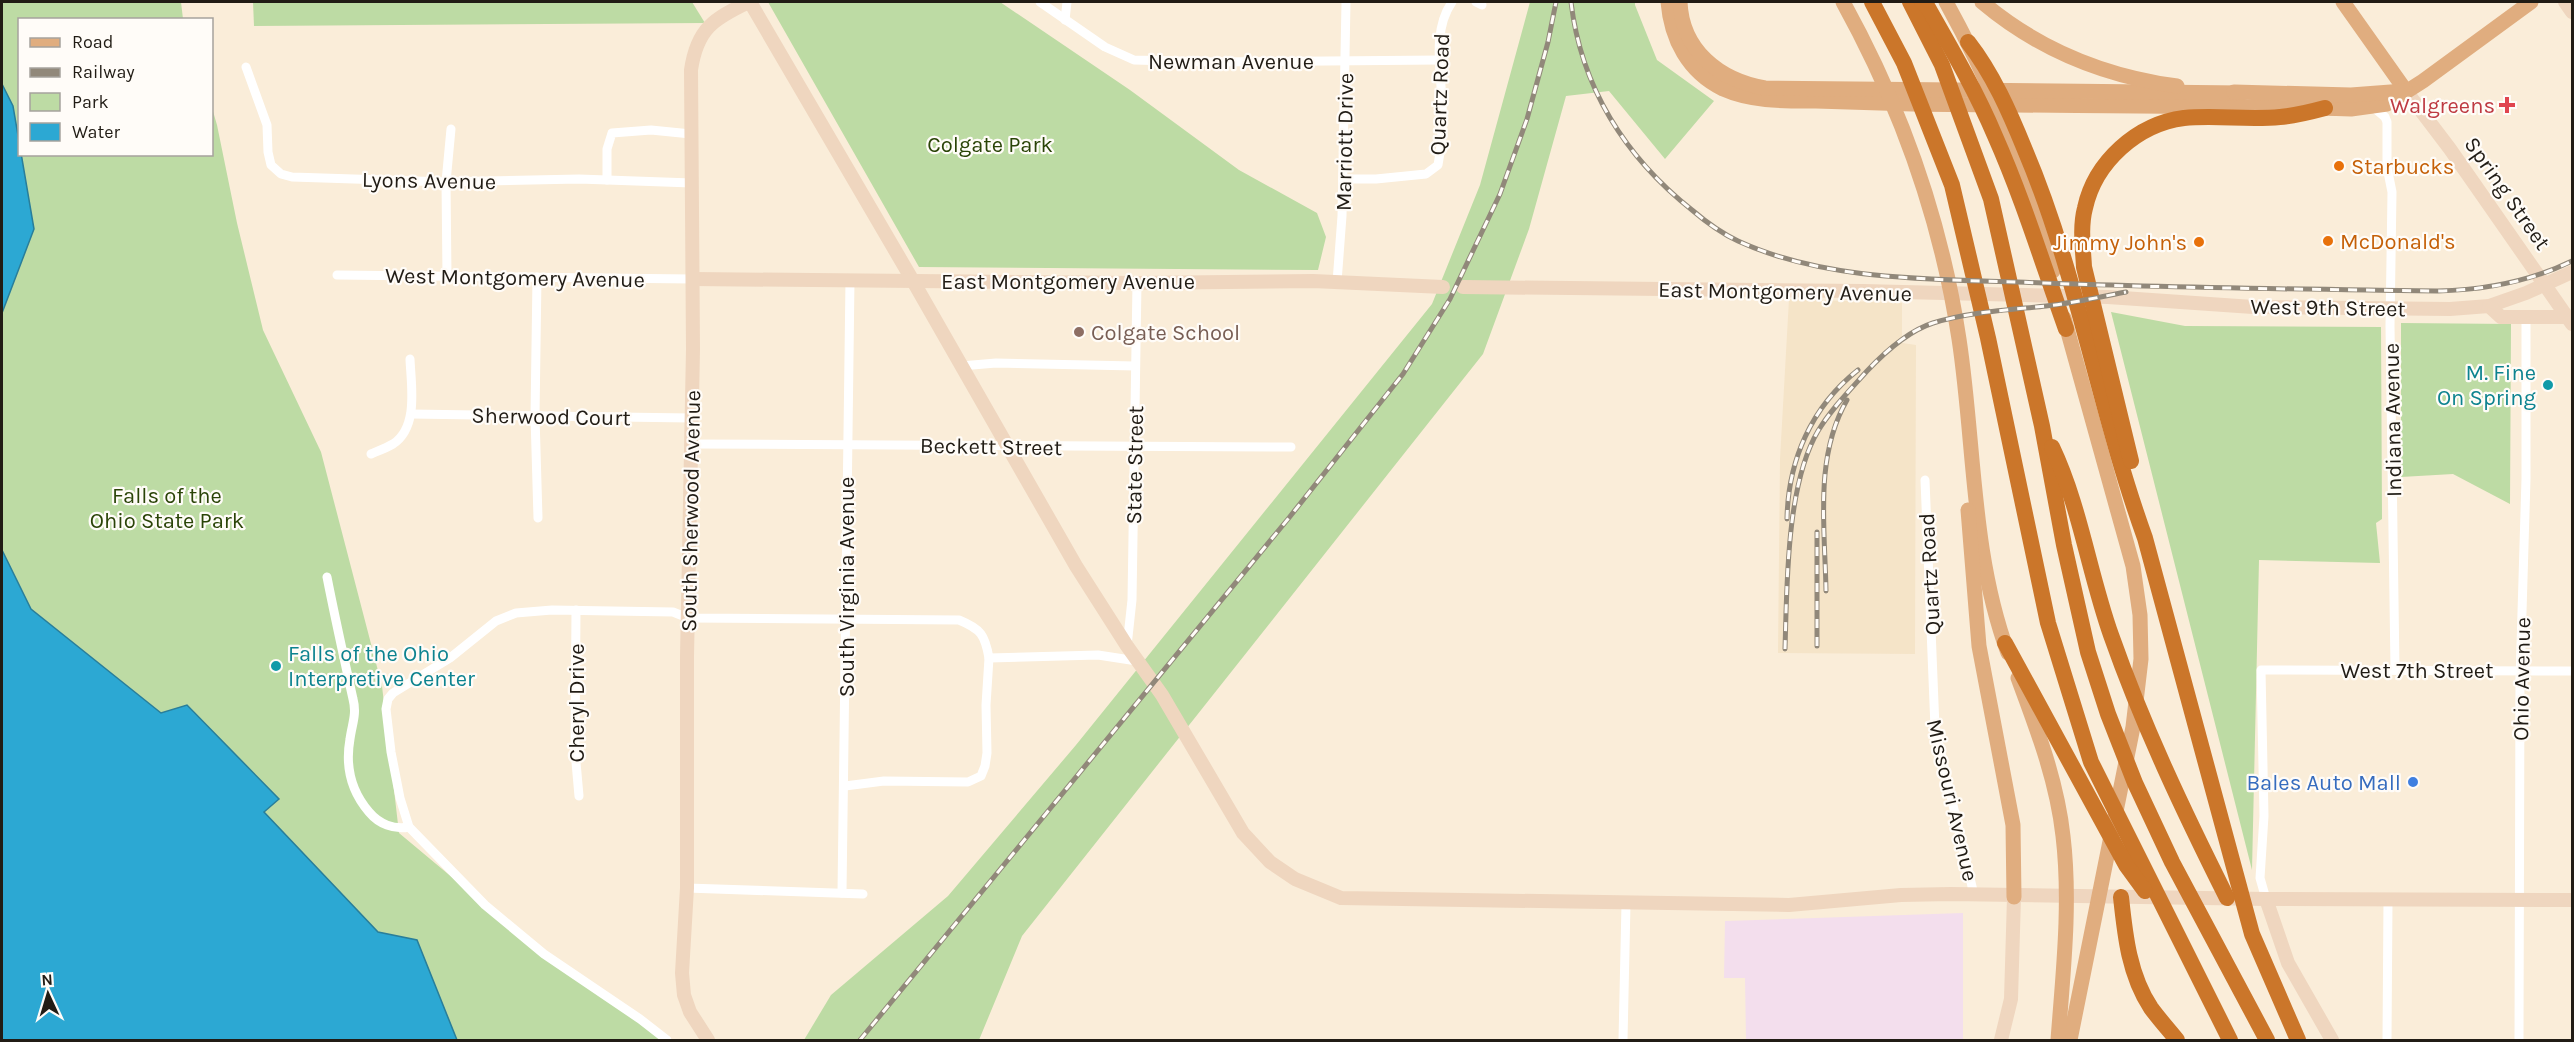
<svg xmlns="http://www.w3.org/2000/svg" width="2574" height="1042" font-family="Karla,sans-serif">
  <style>
    .commercial { fill: #f3deed }
    .built { fill: #f5e4c8 }
    .green { fill: #bddba4 }
    .water { fill: #2ca8d3; stroke: #297e9a; stroke-width: 1.5 }
    .lines { fill: none; stroke-linecap: round; stroke-linejoin: round }
    .street { stroke: #fff; stroke-width: 9 }
    .secondary { stroke: #efd6bf; stroke-width: 14 }
    .primary { stroke: #e0ad7f; stroke-width: 15 }
    .highway { stroke: #cb762a; stroke-width: 16 }
    .rail-casing { stroke: #91887a; stroke-width: 5 }
    .rail { stroke: #fffcf8; stroke-width: 3; stroke-dasharray: 9; stroke-linecap: butt }
    .health-dot { fill: #e0444e; stroke: #fffcf8; stroke-width: 2 }
    .food-dot { fill: #e8710a; stroke: #fffcf8; stroke-width: 2 }
    .education-dot { fill: #8d6e63; stroke: #fffcf8; stroke-width: 2 }
    .culture-dot { fill: #0f9aa8; stroke: #fffcf8; stroke-width: 2 }
    .shop-dot { fill: #3f7fe0; stroke: #fffcf8; stroke-width: 2 }
    .labels { text-anchor: middle; stroke-width: 4.5; stroke-linejoin: round; paint-order: stroke }
    .street-label { font-size: 22px; fill: #211c15; stroke: #fffcf8 }
    .health-label { font-size: 22px; fill: #be3a42; stroke: #fffcf8; text-anchor: end }
    .park-label { font-size: 22px; fill: #2a4407; stroke: #fffcf8 }
    .food-label { font-size: 22px; fill: #c56008; stroke: #fffcf8; text-anchor: start }
    .education-label { font-size: 22px; fill: #785e54; stroke: #fffcf8; text-anchor: start }
    .culture-label { font-size: 22px; fill: #0d838f; stroke: #fffcf8; text-anchor: end }
    .shop-label { font-size: 22px; fill: #366cbe; stroke: #fffcf8; text-anchor: end }
  </style>
  <rect width="100%" height="100%" fill="#faedd9"/>
  <!-- commercial -->
  <polygon class="commercial" points="1963,913 1963,1040 1746,1040 1745,978 1724,978 1725,921"/>
  <!-- built -->
  <polygon class="built" points="1789,299 1902,303 1902,343 1916,345 1915,654 1778,653 1780,459"/>
  <!-- green -->
  <g class="green">
    <polygon points="2,2 181,2 183,19 20,20 19,145 13,106 2,84"/>
    <polygon points="253,2 692,2 705,23 254,26"/>
    <polygon points="768,2 1000,2 1130,90 1239,170 1317,213 1326,237 1318,270 919,267"/>
    <polygon points="1530,2 1635,2 1635,5 1657,60 1714,101 1665,159 1609,91 1566,96 1529,229 1483,354 1022,936 979,1040 804,1040 831,995 948,896 1076,745 1432,304 1480,185"/>
    <polygon points="212,108 217,125 237,223 263,330 321,452 382,686 399,833 544,954 672,1040 336,1040 161,713 31,609 2,550 2,313 34,229 21,155 212,154"/>
    <polygon points="2111,312 2185,326 2381,327 2382,519 2376,523 2380,563 2259,560 2252,870"/>
    <polygon points="2401,323 2511,324 2510,504 2453,474 2401,477"/>
  </g>
  <!-- water -->
  <g class="water">
    <polygon points="2,84 13,106 34,229 2,313"/>
    <polygon points="2,550 31,609 161,713 187,705 279,799 264,812 378,932 417,940 457,1040 2,1040"/>
  </g>
  <g class="lines">
    <!-- street -->
    <g class="street">
      <polyline points="1040,2 1105,47 1134,60 1213,62 1440,60"/>
      <polyline points="1476,2 1482,5"/>
      <polyline points="1065,20 1067,2"/>
      <polyline points="246,67 267,125 268,152 271,165 281,174 292,177 446,182 579,179 692,183"/>
      <polyline points="2373,107 2385,117 2387,122 2387,167 2392,192 2390,326 2395,669"/>
      <path d="M1343,179H1376L1426,174L1438,165C1442,144 1443,124 1442,103C1441,70 1432,31 1452,2"/>
      <polyline points="607,180 607,149 612,133 651,130 691,134"/>
      <polyline points="337,275 693,279"/>
      <polyline points="447,276 446,182 451,129"/>
      <polyline points="537,277 535,416 538,518"/>
      <polyline points="1337,282 1342,216 1346,2"/>
      <polyline points="961,366 996,363 1135,366"/>
      <polyline points="411,414 691,418"/>
      <polyline points="691,444 1291,447"/>
      <path d="M371,454C378,451 386,448 393,444C419,427 411,385 410,359"/>
      <polyline points="1925,480 1935,728 1974,895"/>
      <path d="M327,577C335,618 344,658 353,699C357,714 352,724 350,739C345,767 351,791 369,812C379,824 394,830 409,827"/>
      <polyline points="576,610 575,751 579,796"/>
      <polyline points="1127,646 1132,600 1137,283"/>
      <polyline points="845,786 884,781 968,782 981,776 985,766 987,753 986,705 989,658"/>
      <polyline points="687,888 863,894"/>
      <polyline points="842,893 850,280"/>
      <polyline points="2266,899 2260,878 2264,816 2261,670 2572,671"/>
      <path d="M667,1040L640,1019L544,954L485,905L409,827L400,798L391,752L386,709L388,699L393,693L450,658L496,621L516,613L552,610L673,612L688,618L959,620C981,629 985,635 989,658L1098,655L1137,661"/>
      <polyline points="1623,1040 1626,904"/>
      <polyline points="2387,1040 2388,900"/>
      <polyline points="2519,1040 2520,679 2526,479 2526,318"/>
    </g>
    <!-- secondary -->
    <g class="secondary">
      <polyline points="750,2 913,281 1076,566 1127,646 1162,695 1243,833 1270,862 1295,879 1341,898 1789,905 1901,895 1951,894 2266,899 2572,900"/>
      <polyline points="2565,2 2572,12"/>
      <polyline points="2406,91 2450,149 2572,324"/>
      <polyline points="693,279 1137,283 1313,281 1443,287"/>
      <polyline points="1463,287 1863,291 2108,297 2253,307 2450,309 2489,306 2526,293 2572,272"/>
      <polyline points="2489,306 2501,317 2567,317"/>
      <polyline points="2266,899 2288,963 2332,1040"/>
      <path d="M708,1040L690,1012L684,995L682,973L687,888V656L693,349L691,70C697,29 713,19 749,2"/>
      <polyline points="2001,1040 2011,999 2014,897"/>
    </g>
    <!-- primary -->
    <g class="primary">
      <path d="M1668,2C1671,39 1688,72 1723,89C1752,102 1785,101 1816,101C1848,102 1880,103 1912,104C2058,106 2205,105 2351,109L2387,104L2423,81L2531,2"/>
      <path d="M1680,2C1682,50 1719,80 1765,88L2243,93"/>
      <path d="M1843,2C1901,107 1941,220 1959,339C1975,444 1971,553 2008,653"/>
      <path d="M1946,2C1992,86 2032,178 2053,271"/>
      <path d="M1982,2C2039,50 2103,76 2177,86"/>
      <polyline points="2343,2 2406,91"/>
      <polyline points="2234,92 2351,95 2404,91"/>
      <polyline points="2064,318 2133,566 2140,615 2141,659 2133,727 2070,1040"/>
      <polyline points="1968,510 1979,646 2013,825 2014,897"/>
      <path d="M2018,678C2037,729 2057,781 2063,836C2071,903 2063,973 2058,1040"/>
    </g>
    <!-- highway -->
    <g class="highway">
      <polyline points="1872,2 1904,63 1952,185 1988,338 2048,623 2091,762 2230,1040"/>
      <polyline points="1910,2 1942,65 1991,199 2042,426 2064,545 2088,652 2108,714 2135,783 2172,862 2267,1040"/>
      <path d="M1922,2L1927,6C1951,48 1976,91 1995,136C2023,199 2043,265 2066,329"/>
      <path d="M1968,42C1993,74 2010,113 2025,150C2078,275 2099,411 2145,538L2252,934L2298,1040"/>
      <path d="M2052,447C2080,506 2089,573 2111,635C2143,726 2184,812 2227,898"/>
      <path d="M2131,461L2084,267C2083,248 2080,227 2085,208C2095,162 2137,124 2184,118C2215,115 2248,120 2280,117C2295,116 2310,112 2325,108"/>
      <polyline points="2005,643 2126,865 2145,891"/>
      <path d="M2121,897C2125,935 2129,975 2151,1008C2159,1019 2169,1030 2177,1040"/>
    </g>
    <defs>
      <g id="rail">
        <path d="M1571,2C1581,87 1625,157 1692,210C1706,222 1721,233 1738,241C1823,280 1925,279 2017,282C2157,288 2297,289 2438,291C2485,290 2529,282 2572,261"/>
        <path d="M1787,519C1788,461 1811,407 1858,370"/>
        <path d="M1826,591C1825,528 1814,457 1847,400"/>
        <polyline points="1817,646 1817,532"/>
        <path d="M1785,649C1787,587 1786,485 1818,431C1832,408 1850,390 1867,371C1885,352 1908,331 1933,323C1969,312 2008,310 2046,306C2073,303 2100,297 2126,292"/>
        <polyline points="860,1040 1288,519 1403,374 1450,299 1500,194 1527,119 1548,42 1556,2"/>
      </g>
    </defs>
    <!-- rail casing -->
    <use href="#rail" class="rail-casing"/>
    <!-- rail -->
    <use href="#rail" class="rail"/>
  </g>
  <!-- markers -->
  <path class="health-dot" d="M2504 96h6v6h6v6h-6v6h-6v-6h-6v-6h6z"/>
  <g class="food-dot">
    <circle cx="2339" cy="166" r="6"/>
    <circle cx="2328" cy="241" r="6"/>
    <circle cx="2199" cy="242" r="6"/>
  </g>
  <circle class="education-dot" cx="1079" cy="332" r="6"/>
  <g class="culture-dot">
    <circle cx="2548" cy="385" r="6"/>
    <circle cx="276" cy="666" r="6"/>
  </g>
  <circle class="shop-dot" cx="2413" cy="782" r="6"/>
  <g class="labels">
    <!-- street labels -->
    <g class="street-label">
      <text x="1231" y="69">Newman Avenue</text>
      <text transform="translate(1439 94) rotate(-88)" y="8">Quartz Road</text>
      <text transform="translate(1344 142) rotate(-89)" y="8">Marriott Drive</text>
      <text transform="translate(429 180) rotate(1)" y="8">Lyons Avenue</text>
      <text transform="translate(2508 193) rotate(55)" y="8">Spring Street</text>
      <text transform="translate(515 277) rotate(1)" y="8">West Montgomery Avenue</text>
      <text x="1068" y="289">East Montgomery Avenue</text>
      <text transform="translate(1785 291) rotate(1)" y="8">East Montgomery Avenue</text>
      <text transform="translate(2328 307) rotate(1)" y="8">West 9th Street</text>
      <text transform="translate(551 416) rotate(1)" y="8">Sherwood Court</text>
      <text transform="translate(2392 420) rotate(-91)" y="8">Indiana Avenue</text>
      <text transform="translate(991 446) rotate(1)" y="8">Beckett Street</text>
      <text transform="translate(1134 465) rotate(-89)" y="8">State Street</text>
      <text transform="translate(690 511) rotate(-89)" y="8">South Sherwood Avenue</text>
      <text transform="translate(1929 574) rotate(-93)" y="8">Quartz Road</text>
      <text transform="translate(846 587) rotate(-90)" y="8">South Virginia Avenue</text>
      <text x="2417" y="678">West 7th Street</text>
      <text transform="translate(2521 679) rotate(-89)" y="8">Ohio Avenue</text>
      <text transform="translate(576 703) rotate(-90)" y="8">Cheryl Drive</text>
      <text transform="translate(1953 800) rotate(77)" y="8">Missouri Avenue</text>
    </g>
    <!-- health labels -->
    <g class="health-label">
      <text x="2495" y="113">Walgreens</text>
    </g>
    <!-- park labels -->
    <g class="park-label">
      <text x="990" y="152">Colgate Park</text>
      <text x="167" y="503">Falls of the<tspan x="167" dy="25">Ohio State Park</tspan></text>
    </g>
    <!-- food labels -->
    <g class="food-label">
      <text x="2351" y="174">Starbucks</text>
      <text x="2340" y="249">McDonald's</text>
      <text x="2187" y="250" text-anchor="end">Jimmy John's</text>
    </g>
    <!-- education labels -->
    <g class="education-label">
      <text x="1091" y="340">Colgate School</text>
    </g>
    <!-- culture labels -->
    <g class="culture-label">
      <text x="2536" y="380">M. Fine<tspan x="2536" dy="25">On Spring</tspan></text>
      <text x="288" y="661" text-anchor="start">Falls of the Ohio<tspan x="288" dy="25">Interpretive Center</tspan></text>
    </g>
    <!-- shop labels -->
    <g class="shop-label">
      <text x="2401" y="790">Bales Auto Mall</text>
    </g>
  </g>
  <!-- border -->
  <rect width="2574" height="1042" fill="none" stroke="#211c15" stroke-width="6"/>
  <!-- legend -->
  <rect x="18" y="18" width="195" height="138" fill="#fffcf8" stroke="#a6a29d" stroke-width="1.5"/>
  <rect x="30" y="38" width="30" height="9" fill="#e0ad7f" stroke="#a6a29d" stroke-width="1.5"/>
  <text x="72" y="48" font-size="18" fill="#211c15">Road</text>
  <rect x="30" y="68" width="30" height="9" fill="#91887a" stroke="#a6a29d" stroke-width="1.5"/>
  <text x="72" y="78" font-size="18" fill="#211c15">Railway</text>
  <rect x="30" y="93" width="30" height="18" fill="#bddba4" stroke="#a6a29d" stroke-width="1.5"/>
  <text x="72" y="108" font-size="18" fill="#211c15">Park</text>
  <rect x="30" y="123" width="30" height="18" fill="#2ca8d3" stroke="#a6a29d" stroke-width="1.5"/>
  <text x="72" y="138" font-size="18" fill="#211c15">Water</text>
  <!-- north arrow -->
  <g transform="translate(48 994) rotate(356)" stroke="#fffcf8" stroke-width="4.5" paint-order="stroke">
  <path d="M0-4.5L10 22L0 15L-10 22Z" fill="#211c15"/>
  <text y="-9" font-size="16" font-weight="bold" text-anchor="middle" fill="#211c15">N</text>
  </g>
</svg>
